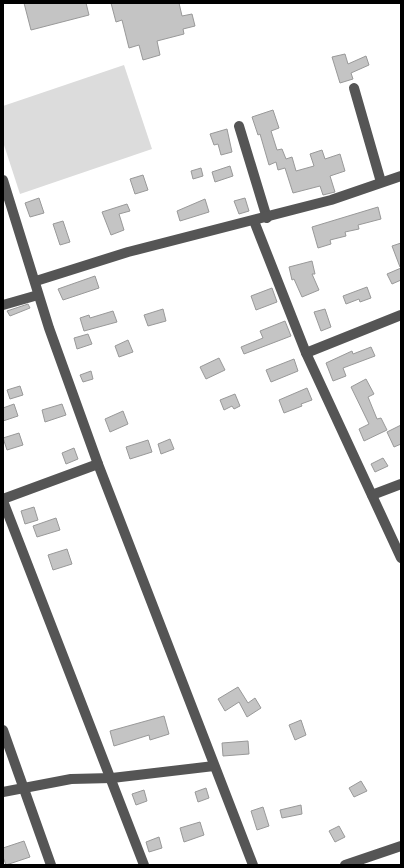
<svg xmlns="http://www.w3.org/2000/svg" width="404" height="868" font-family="Roboto,sans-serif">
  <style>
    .garden { fill: #dcdcdc }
    .building { fill: #c4c4c4; stroke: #999 }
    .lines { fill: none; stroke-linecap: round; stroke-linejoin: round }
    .minor { stroke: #555; stroke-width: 10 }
  </style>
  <rect width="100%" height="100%" fill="#fff"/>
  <!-- garden -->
  <polygon class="garden" points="124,65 152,149 20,194 3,142 3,106"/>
  <!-- building -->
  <g class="building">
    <polygon points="24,3 86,3 89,15 31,30"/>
    <polygon points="111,3 179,3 182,16 192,14 195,26 183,29 184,34 157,41 160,55 143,60 139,45 129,48 122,20 116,22"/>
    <polygon points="345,54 348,64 366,56 369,65 351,73 353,79 340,83 332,57"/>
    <polygon points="273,110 279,128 271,131 277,150 282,149 286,159 292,157 296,171 314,166 310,154 322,150 325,159 340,154 345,171 330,176 335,192 323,195 320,186 293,193 285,168 278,170 276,162 269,165 260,134 258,135 252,117"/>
    <polygon points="227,129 232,152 221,155 218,144 214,145 210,134"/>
    <polygon points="230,166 233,176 215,182 212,172"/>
    <polygon points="201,168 203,176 193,179 191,171"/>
    <polygon points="143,175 148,190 135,194 130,179"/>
    <polygon points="39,198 44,213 30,217 25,203"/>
    <polygon points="245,198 249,211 239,214 234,201"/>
    <polygon points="205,199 209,212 180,221 177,211"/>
    <polygon points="127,204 130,211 119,214 124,230 111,235 102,212"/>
    <polygon points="378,207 381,219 358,225 359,229 345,232 346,236 330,240 331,244 318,248 312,227"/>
    <polygon points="63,221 70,242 60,245 53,224"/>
    <polygon points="401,243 401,266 400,267 392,246"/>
    <polygon points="312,261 315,274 312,274 319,290 302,297 294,279 292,280 289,267"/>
    <polygon points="401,268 401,280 392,284 387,274"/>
    <polygon points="95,276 99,288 63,300 58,289"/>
    <polygon points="367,287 371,298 360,302 359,299 346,304 343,296"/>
    <polygon points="272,288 277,302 256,310 251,296"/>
    <polygon points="28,304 30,308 10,316 7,311"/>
    <polygon points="163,309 166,321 148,326 144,315"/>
    <polygon points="325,309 331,327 321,331 314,312"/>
    <polygon points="113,311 117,322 84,331 80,318 89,315 90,318"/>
    <polygon points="285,321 291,336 244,354 241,347 263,338 260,331"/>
    <polygon points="88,334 92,344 77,349 74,338"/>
    <polygon points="128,340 133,352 119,357 115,346"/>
    <polygon points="371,347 375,356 343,368 346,376 333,381 326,363 352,351 353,354"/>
    <polygon points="219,358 225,370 206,379 200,367"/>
    <polygon points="294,359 298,371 271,382 266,370"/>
    <polygon points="91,371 93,379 83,382 80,375"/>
    <polygon points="366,379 374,394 368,397 377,419 381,418 387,430 364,441 359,429 369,424 351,387"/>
    <polygon points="20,386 23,395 10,399 7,390"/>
    <polygon points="307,388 312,400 301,404 302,406 284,413 279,400"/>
    <polygon points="235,394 240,406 234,409 232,406 224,410 220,400"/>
    <polygon points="14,404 18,416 3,421 3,408"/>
    <polygon points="62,404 66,415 45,422 42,410"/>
    <polygon points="123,411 128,424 110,432 105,419"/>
    <polygon points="401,425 401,444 394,447 387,432"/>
    <polygon points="19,433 23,445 7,450 3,438"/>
    <polygon points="170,439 174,449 161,454 158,444"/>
    <polygon points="148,440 152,452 130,459 126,447"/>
    <polygon points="74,448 78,459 66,464 62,453"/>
    <polygon points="383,458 388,466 375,472 371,464"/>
    <polygon points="34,507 38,520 25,524 21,511"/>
    <polygon points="56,518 60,530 37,537 33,526"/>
    <polygon points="67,549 72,564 53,570 48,555"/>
    <polygon points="238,687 248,703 255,698 261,708 247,717 239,702 225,711 218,699"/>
    <polygon points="164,716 169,734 150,740 149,735 114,746 110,731"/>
    <polygon points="301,720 306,735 295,740 289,725"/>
    <polygon points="248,741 249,754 223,756 222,743"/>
    <polygon points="361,781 367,791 354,797 349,788"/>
    <polygon points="206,788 209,798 198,802 195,792"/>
    <polygon points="144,790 147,801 136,805 132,794"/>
    <polygon points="301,805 302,814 282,818 280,810"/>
    <polygon points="263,807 269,826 257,830 251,811"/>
    <polygon points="200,822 204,835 184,842 180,828"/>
    <polygon points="339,826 345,837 335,842 329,831"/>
    <polygon points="159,837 162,848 149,852 146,842"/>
    <polygon points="24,841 30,857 6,865 3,857 3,848"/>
  </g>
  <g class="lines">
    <!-- minor -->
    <g class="minor">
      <polyline points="354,88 381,182"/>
      <polyline points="239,126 267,218"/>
      <polyline points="3,180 49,328 98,464 253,865"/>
      <polyline points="254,221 306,353 401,558"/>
      <polyline points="36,281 128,252 331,200 401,176"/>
      <polyline points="3,305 38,295"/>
      <polyline points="306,353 401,315"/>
      <polyline points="372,495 401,484"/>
      <polyline points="3,499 98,464"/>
      <polyline points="3,501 144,865"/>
      <polyline points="3,730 51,865"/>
      <polyline points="3,792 71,779 112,778 214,766"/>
      <polyline points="345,865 401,846"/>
    </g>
  </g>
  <!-- border -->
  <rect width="404" height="868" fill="none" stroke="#000000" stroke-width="8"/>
</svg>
